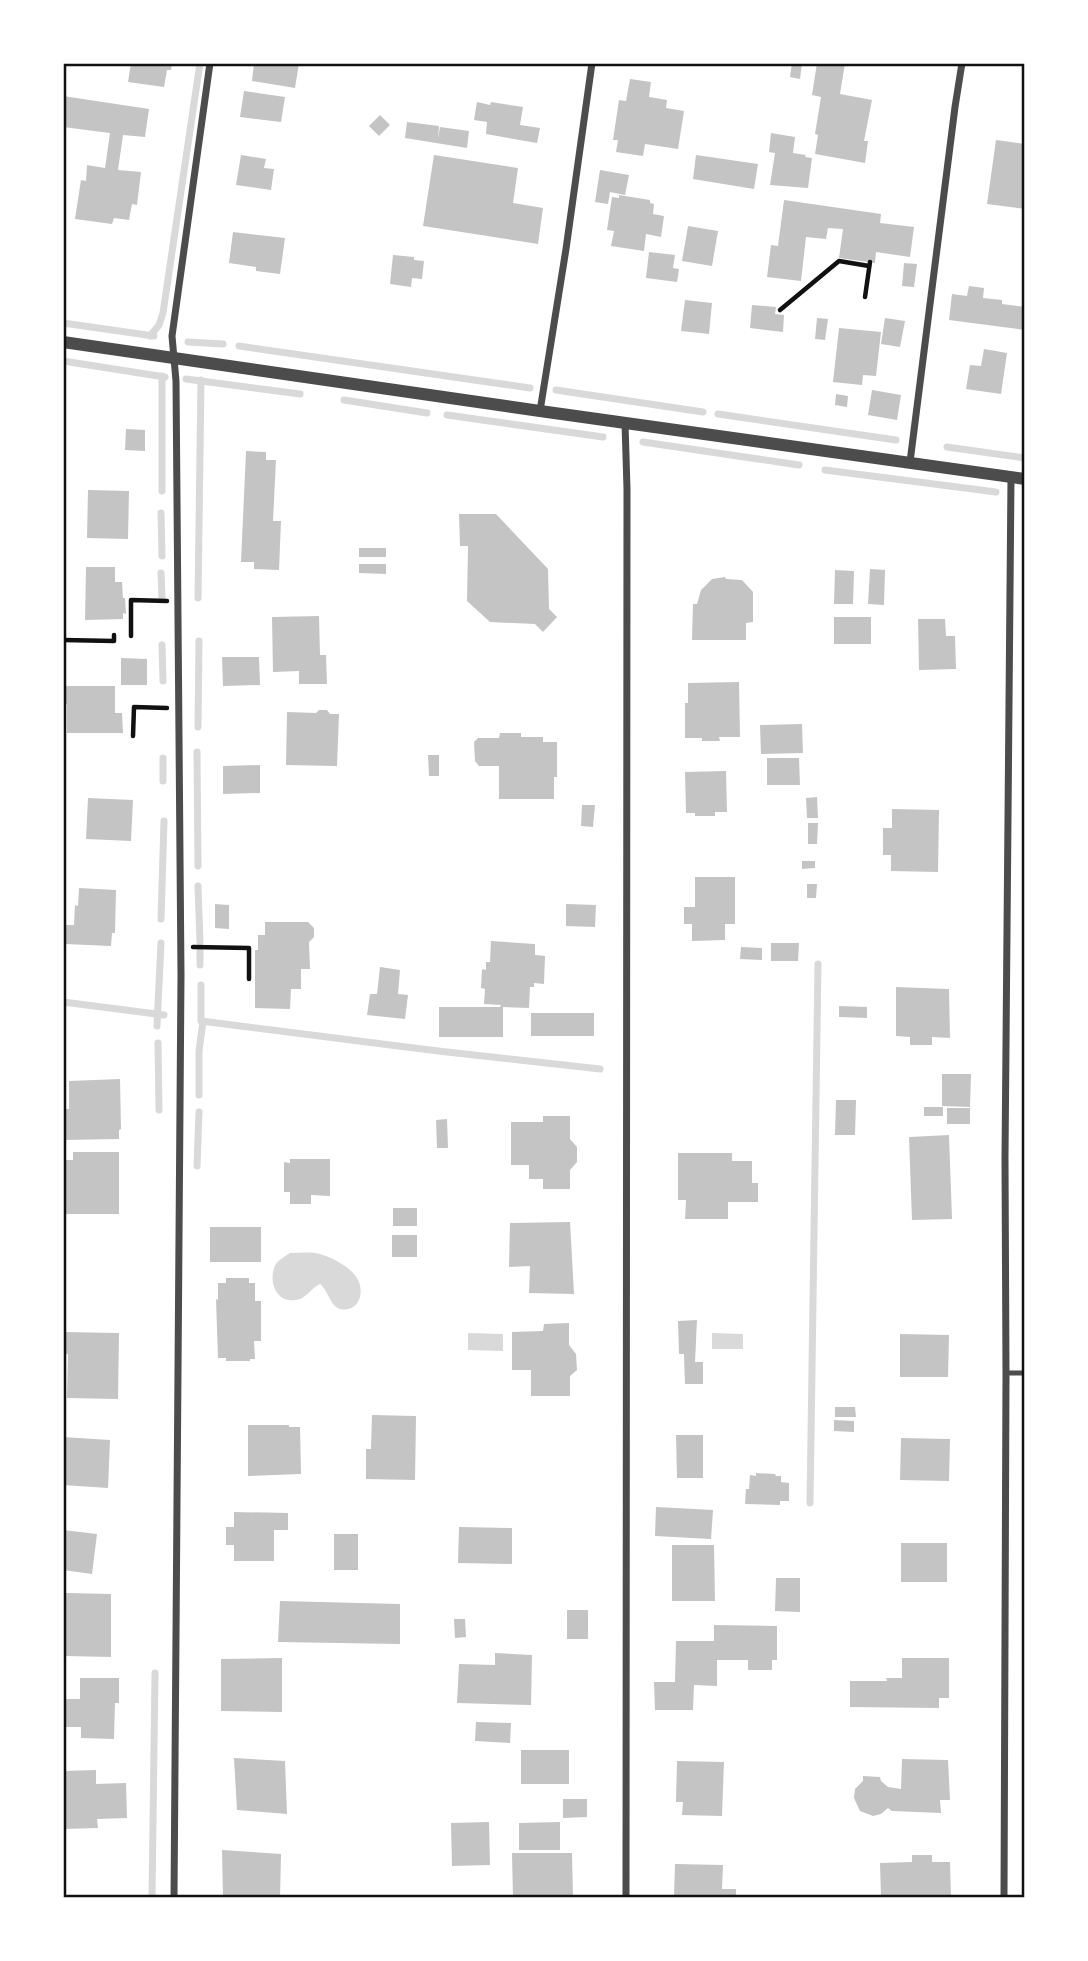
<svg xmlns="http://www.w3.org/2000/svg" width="1088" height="1961" font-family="Rubik,sans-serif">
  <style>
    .water { fill: #d9d9d9 }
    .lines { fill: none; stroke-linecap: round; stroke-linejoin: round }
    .stream { stroke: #d9d9d9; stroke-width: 7 }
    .building { fill: #c4c4c4 }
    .path { stroke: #111; stroke-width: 4.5 }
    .service { stroke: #4c4c4c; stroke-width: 5 }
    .minor { stroke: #4c4c4c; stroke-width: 7 }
    .tertiary { stroke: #4c4c4c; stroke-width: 12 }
    .neatline { fill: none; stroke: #111; stroke-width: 2.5 }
  </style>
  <rect width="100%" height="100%" fill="#fff"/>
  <!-- water -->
  <g class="water">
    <path d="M290,1253C301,1253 313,1251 323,1255C335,1259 352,1268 358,1280C365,1294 358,1313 340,1309C330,1306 328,1290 320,1284C311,1288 306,1299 296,1300C277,1303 269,1284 274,1268C276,1261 284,1257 290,1253Z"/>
    <polygon points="468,1333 503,1334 503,1351 468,1350"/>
    <polygon points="712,1333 743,1334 743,1349 712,1349"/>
  </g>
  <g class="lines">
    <!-- stream -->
    <g class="stream">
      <polyline points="63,323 154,336"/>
      <polyline points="150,336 159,325 163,313 200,63"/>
      <polyline points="188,342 223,344"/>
      <polyline points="239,346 530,388"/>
      <polyline points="63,361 165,377"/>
      <polyline points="186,379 300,394"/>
      <polyline points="556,390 703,412"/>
      <polyline points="344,400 427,413"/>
      <polyline points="718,414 896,440"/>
      <polyline points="447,415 603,437"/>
      <polyline points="643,442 799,465"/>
      <polyline points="947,447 1025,458"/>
      <polyline points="825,470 996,492"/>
      <polyline points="162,491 162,376"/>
      <polyline points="161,513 162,556"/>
      <polyline points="161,573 162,597"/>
      <polyline points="198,598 201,380"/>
      <polyline points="162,645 163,681"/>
      <polyline points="198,727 199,641"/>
      <polyline points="197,752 198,866"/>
      <polyline points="163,781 163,758"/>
      <polyline points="198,886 200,942"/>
      <polyline points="161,919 164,821"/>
      <polyline points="200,951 200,965"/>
      <polyline points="201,985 201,1021 438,1051 600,1069"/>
      <polyline points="63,1002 164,1015"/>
      <polyline points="157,1026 161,943"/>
      <polyline points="158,1043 159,1110"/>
      <polyline points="199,1095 199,1051 203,1021"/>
      <polyline points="197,1166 199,1112"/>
      <polyline points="810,1503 818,964"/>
      <polyline points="152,1898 155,1673"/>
    </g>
  </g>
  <!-- building -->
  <g class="building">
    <polygon points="131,63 172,63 171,70 167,70 164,87 128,82"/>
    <polygon points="254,63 299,63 295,88 252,81"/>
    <polygon points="792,63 802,63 800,79 790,77"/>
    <polygon points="817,63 845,63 840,94 872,100 864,141 868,141 865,163 815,154 818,135 815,134 821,97 812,95"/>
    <polygon points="630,79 651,82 649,97 667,100 666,108 684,111 678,149 645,144 643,156 616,152 618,140 613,140 619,100 626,101"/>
    <polygon points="244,91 285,97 281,122 240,117"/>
    <polygon points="63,96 149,109 145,137 123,135 118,170 141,172 137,205 132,204 129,220 114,218 112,224 75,219 81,180 86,181 87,165 105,168 110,133 63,127"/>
    <polygon points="477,102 490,105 491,102 523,107 520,125 540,128 537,143 486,134 487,122 474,120"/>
    <polygon points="380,115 390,125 379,136 369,126"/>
    <polygon points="407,122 439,126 438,139 440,127 469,131 467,148 405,138"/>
    <polygon points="771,133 795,137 793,153 806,155 805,157 812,158 808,188 770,185 775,153 769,152"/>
    <polygon points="996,140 1025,144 1025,209 987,204"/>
    <polygon points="241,155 266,159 264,168 274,169 271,190 236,185"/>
    <polygon points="434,155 518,168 513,203 543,208 538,244 423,226"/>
    <polygon points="696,155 758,164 754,189 693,179"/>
    <polygon points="600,170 629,175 625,195 610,192 608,204 595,202"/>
    <polygon points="619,195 650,200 650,203 654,204 653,214 664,216 661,237 646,234 644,251 611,246 614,231 607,230 612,197 619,198"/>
    <polygon points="784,200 881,214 880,223 914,227 910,257 876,252 875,263 839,258 843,229 828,228 826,239 806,237 801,281 767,277 771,245 778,246"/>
    <polygon points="688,226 718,231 712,266 682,261"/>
    <polygon points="233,232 285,238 280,274 256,271 256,267 229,263"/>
    <polygon points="649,252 675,255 673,268 679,269 677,282 646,278"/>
    <polygon points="393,255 414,257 414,260 424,261 422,279 412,278 411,287 390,284"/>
    <polygon points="904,263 917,264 914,287 902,286"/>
    <polygon points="969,286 984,288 983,298 1002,300 1002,304 1025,307 1025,330 949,320 952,294 967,296"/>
    <polygon points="685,300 712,303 709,334 681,331"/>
    <polygon points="752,305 776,307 775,314 784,315 783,332 750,328"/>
    <polygon points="817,318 828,319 825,340 815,339"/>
    <polygon points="885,318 905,321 900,347 881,344"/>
    <polygon points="839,328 881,332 876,376 863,375 862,385 833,382"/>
    <polygon points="984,349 1007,353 1001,394 966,389 970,365 981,366"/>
    <polygon points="872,390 901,395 897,420 868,415"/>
    <polygon points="836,394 848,396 847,407 835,405"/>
    <polygon points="126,429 145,430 145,451 125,450"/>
    <polygon points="246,451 266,452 266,460 276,460 273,521 281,521 279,570 254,569 254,562 241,562"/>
    <polygon points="88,490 129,491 128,539 87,538"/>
    <polygon points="459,514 496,514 548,569 549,609 557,617 543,632 535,624 490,622 467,601 468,546 460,546"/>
    <rect x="359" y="548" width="27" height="9"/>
    <polygon points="359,564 386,564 386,574 359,573"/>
    <polygon points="86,567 115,567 115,582 122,582 123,598 125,598 126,614 123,613 123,619 85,620"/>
    <polygon points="870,569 885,570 884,605 868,604"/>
    <polygon points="835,570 854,571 853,604 834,604"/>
    <polygon points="725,577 726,579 742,580 753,592 753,622 746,623 746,640 692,640 693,604 697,604 701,590 712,579"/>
    <polygon points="319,616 320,655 326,655 327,684 299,684 299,671 273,672 272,617"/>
    <rect x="834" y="617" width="37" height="27"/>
    <polygon points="918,619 945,619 946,636 955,636 956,669 919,670"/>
    <polygon points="222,657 259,657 260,685 223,686"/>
    <polygon points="121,658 147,659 147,685 121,685"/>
    <polygon points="739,682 740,737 719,737 720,741 702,741 702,738 685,738 685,703 688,703 688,683"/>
    <polygon points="63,686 115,686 115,713 122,713 123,733 67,733 67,704 63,704"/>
    <polygon points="319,710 327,710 330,714 339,714 337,766 286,765 287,712 316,713"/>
    <polygon points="802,724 803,753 761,754 760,725"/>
    <polygon points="500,733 521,733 521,737 543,737 543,742 557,742 557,777 554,777 554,799 499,799 499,766 479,766 475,761 474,742 478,738 499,738"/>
    <polygon points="428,755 439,755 439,776 429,776"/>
    <polygon points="767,758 799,758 800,785 767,785"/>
    <polygon points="260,765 260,793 223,794 223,766"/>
    <polygon points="726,771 727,812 715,812 715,816 695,816 695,813 686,813 685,772"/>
    <polygon points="817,797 818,818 807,818 806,798"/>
    <polygon points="88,798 133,800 131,841 86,839"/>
    <polygon points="582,805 595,805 593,827 581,826"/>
    <polygon points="892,809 939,810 938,872 891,871 891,855 883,855 883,828 892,828"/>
    <polygon points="808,823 818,823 817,844 808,844"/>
    <polygon points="802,861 815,861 815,868 802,869"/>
    <polygon points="695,877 735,877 735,924 725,924 725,940 692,941 692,924 684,924 684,907 695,907"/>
    <polygon points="807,884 817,884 816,898 807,898"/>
    <polygon points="79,888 116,890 115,933 112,933 111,946 65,944 65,925 74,925 75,905 78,906"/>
    <polygon points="215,904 229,905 229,929 215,928"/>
    <polygon points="566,904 596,905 595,927 566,926"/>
    <polygon points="265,922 308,922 314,928 314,937 309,942 310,969 301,969 301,989 291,989 290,1009 255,1008 255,950 258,950 258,935 265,935"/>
    <polygon points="491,941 535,944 535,955 545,956 544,984 534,983 534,987 530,987 529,1008 503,1007 503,1037 439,1037 439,1007 500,1007 501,1005 484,1004 485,989 481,988 482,969 486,970 486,962 490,962"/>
    <polygon points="771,943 799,943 798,961 771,961"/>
    <polygon points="741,947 762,948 762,960 740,959"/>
    <polygon points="380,967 400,970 398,994 408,995 405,1019 367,1015 370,994 377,994"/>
    <polygon points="896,987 949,989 950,1038 932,1037 932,1045 910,1045 910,1037 896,1036"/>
    <polygon points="839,1006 867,1007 867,1018 839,1017"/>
    <rect x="531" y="1013" width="63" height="23"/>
    <polygon points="942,1074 971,1074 970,1107 942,1106"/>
    <polygon points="120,1079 121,1129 119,1130 119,1139 63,1140 63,1109 69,1109 69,1081"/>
    <polygon points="836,1100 856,1100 855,1135 835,1135"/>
    <rect x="924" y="1107" width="19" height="9"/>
    <rect x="947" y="1108" width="23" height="16"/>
    <polygon points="543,1116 570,1116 570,1139 577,1147 577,1162 570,1170 570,1189 543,1189 543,1179 529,1179 529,1165 511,1165 511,1122 543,1122"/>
    <polygon points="447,1119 448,1148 437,1148 436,1120"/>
    <polygon points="949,1135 952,1219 912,1220 909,1137"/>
    <polygon points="73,1152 119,1152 119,1214 63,1214 63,1160 73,1160"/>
    <polygon points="678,1153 732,1153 732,1161 752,1161 752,1183 758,1183 758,1202 728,1202 728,1219 685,1219 686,1200 678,1200"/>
    <polygon points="290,1159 330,1159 330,1196 311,1195 311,1204 290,1204 290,1192 284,1192 284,1162 290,1163"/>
    <rect x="393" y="1208" width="24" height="18"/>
    <polygon points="570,1222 574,1294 529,1293 530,1266 509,1267 510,1223"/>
    <rect x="210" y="1227" width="51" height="35"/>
    <rect x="392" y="1235" width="25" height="22"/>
    <polygon points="226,1278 249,1278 249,1283 255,1283 255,1301 261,1301 261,1341 254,1341 255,1359 250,1359 250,1361 226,1361 226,1358 218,1358 216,1299 218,1300 218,1283 226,1283"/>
    <polygon points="697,1320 695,1362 703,1362 703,1384 685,1384 684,1354 679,1354 678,1321"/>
    <polygon points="569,1323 569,1345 576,1354 577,1370 570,1376 570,1396 531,1396 531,1370 512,1370 512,1332 543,1331 544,1324"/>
    <polygon points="63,1332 119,1333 118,1399 67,1398 68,1354 63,1354"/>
    <polygon points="900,1334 949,1335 948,1377 900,1377"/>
    <polygon points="835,1407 855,1407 856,1417 835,1417"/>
    <polygon points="372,1415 416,1416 415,1480 366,1479 366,1449 371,1449"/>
    <polygon points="834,1420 854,1421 854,1432 834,1431"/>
    <polygon points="248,1425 289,1425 289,1427 300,1427 301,1474 248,1476"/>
    <polygon points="676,1435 703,1435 703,1478 677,1478"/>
    <polygon points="63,1437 110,1440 108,1488 63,1485"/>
    <polygon points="901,1438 950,1439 949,1481 900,1480"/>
    <polygon points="756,1473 775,1474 776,1476 781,1476 781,1482 789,1483 789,1501 780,1501 780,1505 745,1504 746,1489 749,1489 750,1475 756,1476"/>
    <polygon points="656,1507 713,1510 711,1539 655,1536"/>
    <polygon points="234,1512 288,1513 288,1530 274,1530 274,1561 234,1561 234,1545 226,1545 226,1527 234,1527"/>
    <polygon points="459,1527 512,1528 512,1564 458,1563"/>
    <polygon points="63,1530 97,1534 92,1574 63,1570"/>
    <rect x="334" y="1534" width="24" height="36"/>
    <rect x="901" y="1543" width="46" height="39"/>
    <polygon points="672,1545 714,1545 715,1601 672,1601"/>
    <polygon points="776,1578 800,1578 800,1612 775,1611"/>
    <polygon points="66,1593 111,1594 111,1657 65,1656"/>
    <polygon points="280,1601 400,1604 400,1644 278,1642"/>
    <rect x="567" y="1610" width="21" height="29"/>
    <polygon points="454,1619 465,1619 466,1637 455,1638"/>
    <polygon points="714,1625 777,1626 777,1660 772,1660 772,1670 748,1670 748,1660 717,1660 717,1686 694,1685 693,1710 655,1710 654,1682 675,1682 676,1641 714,1641"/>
    <polygon points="495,1653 532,1655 531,1705 457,1703 459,1664 495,1665"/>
    <polygon points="282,1658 282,1712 221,1711 221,1659"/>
    <polygon points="902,1658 949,1658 949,1698 939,1698 939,1708 850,1707 850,1681 887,1681 886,1678 902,1678"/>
    <polygon points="80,1678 119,1678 119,1703 115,1703 114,1739 81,1738 81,1727 64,1727 64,1699 80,1699"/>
    <polygon points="476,1722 511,1723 510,1743 475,1741"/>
    <rect x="521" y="1750" width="48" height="34"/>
    <polygon points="234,1758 285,1761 287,1814 237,1810"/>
    <polygon points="902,1759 948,1760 950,1800 940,1800 941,1813 892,1811 888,1808 881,1814 873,1816 860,1811 854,1798 855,1789 863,1781 863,1776 880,1777 881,1781 888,1787 901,1789"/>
    <polygon points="677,1761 724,1762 722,1816 682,1815 683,1802 676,1802"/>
    <polygon points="96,1770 96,1784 126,1783 127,1818 97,1819 98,1828 63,1829 63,1771"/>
    <polygon points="563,1799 587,1799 587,1817 563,1818"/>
    <polygon points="489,1822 490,1865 452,1866 451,1823"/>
    <polygon points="560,1822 560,1850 519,1850 519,1823"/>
    <polygon points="222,1850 281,1854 280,1898 223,1898"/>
    <polygon points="512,1853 572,1853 573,1898 513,1898"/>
    <polygon points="912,1855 932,1855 932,1862 950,1862 951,1898 881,1898 880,1863 912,1862"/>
    <polygon points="675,1864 723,1865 722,1889 736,1889 736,1898 674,1898"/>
  </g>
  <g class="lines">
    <!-- path -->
    <g class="path">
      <polyline points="865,297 870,262"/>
      <polyline points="780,310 839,261 869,266"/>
      <polyline points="131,636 131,600 167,601"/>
      <polyline points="63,640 114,641 114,635"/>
      <polyline points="133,736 134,707 167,708"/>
      <polyline points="193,947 249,948 249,979"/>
    </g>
    <!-- service -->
    <polyline class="service" points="1006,1373 1025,1373"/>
    <!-- minor -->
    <g class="minor">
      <polyline points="540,411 566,249 592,63"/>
      <polyline points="625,423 627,489 626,1898"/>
      <polyline points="910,462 955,107 962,63"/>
      <polyline points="174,1898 181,975 176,381 172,336 210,63"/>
      <polyline points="1004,1898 1006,1373 1005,1158 1011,477"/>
    </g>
    <!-- tertiary -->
    <polyline class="tertiary" points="63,342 540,411 1025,479"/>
  </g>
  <!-- border -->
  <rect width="1088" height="1961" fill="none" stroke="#ffffff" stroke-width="130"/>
  <rect x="65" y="65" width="958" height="1831" class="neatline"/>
</svg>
